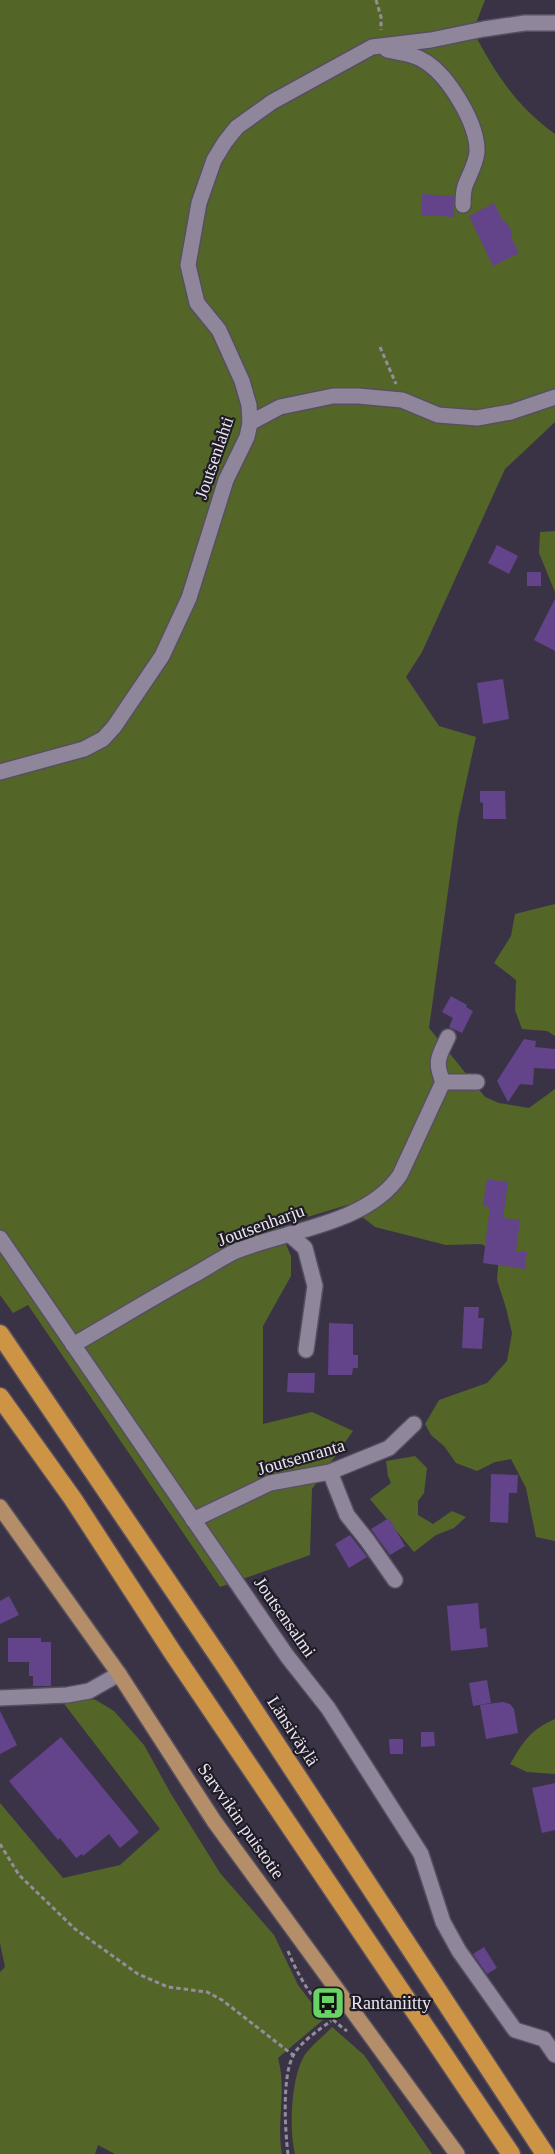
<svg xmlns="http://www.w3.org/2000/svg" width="555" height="2154" font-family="'Times New Roman',serif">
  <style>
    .green { fill: #546627 }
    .building { fill: #63438a }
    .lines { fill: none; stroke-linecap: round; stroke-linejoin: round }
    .minor-casing { stroke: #564f5f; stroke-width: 18 }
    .major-casing { stroke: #564f5f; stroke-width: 18 }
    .highway-casing { stroke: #564f5f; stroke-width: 21 }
    .path { stroke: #938d9c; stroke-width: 3; stroke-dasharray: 4.5 3; stroke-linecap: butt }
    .minor { stroke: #8f869c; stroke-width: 15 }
    .major { stroke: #b48e68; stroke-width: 15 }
    .highway { stroke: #cd9446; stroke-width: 18 }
    .labels { text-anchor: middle; stroke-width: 4.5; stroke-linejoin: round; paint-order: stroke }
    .street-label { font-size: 18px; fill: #eae5f1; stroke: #201c25 }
    .poi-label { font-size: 18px; fill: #eae5f1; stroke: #201c25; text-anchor: start }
  </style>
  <rect width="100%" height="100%" fill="#3a3346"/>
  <!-- green -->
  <g class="green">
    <path d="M0,0H485L473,31C495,73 516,106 555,134V422L505,469L422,652L406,677L439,726L476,737L458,819L429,1028L485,1097L499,1103L529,1108L555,1089V1541L536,1537L526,1488L511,1459L495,1462L477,1471L456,1463L444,1446L431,1435L425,1424L439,1400L487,1383L507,1361L512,1333L506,1308L497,1280L499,1253L481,1244L446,1245L375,1227L347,1205L278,1226L291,1256V1276L263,1326V1424L312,1412L353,1431L312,1489L310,1555L220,1587L28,1305L13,1313L0,1295Z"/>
    <polygon points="555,531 555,592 539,553 540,532"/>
    <polygon points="555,904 555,1036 547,1031 522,1029 515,1010 516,980 494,963 511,936 515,914"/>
    <polygon points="415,1456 427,1468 424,1493 418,1501 418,1515 433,1524 452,1511 466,1517 454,1528 436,1535 414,1552 370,1499 391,1483 388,1476 386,1461"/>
    <path d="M80,1698L96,1700L114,1711L144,1745L171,1794L220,1873L274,1935L298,1985L324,2019L278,2058C287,2090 276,2122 282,2154H115L98,2145L95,2154H0V1972L5,1967L0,1943V1803L63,1878L120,1865L160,1829L62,1701Z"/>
    <path d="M555,1719V1774L527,1772L510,1764C523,1742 531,1729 555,1719Z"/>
    <path d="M332,2027L364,2055L432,2154H295C289,2129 291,2081 303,2058C309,2047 324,2036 332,2027Z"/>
  </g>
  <!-- building -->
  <g class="building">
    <polygon points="422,194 453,196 454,217 421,215"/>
    <polygon points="494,203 503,221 507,223 512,232 511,237 519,253 493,266 469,216"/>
    <polygon points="497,545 518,556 509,574 488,563"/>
    <rect x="527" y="572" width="14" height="14"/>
    <polygon points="555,599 555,651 534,640"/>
    <polygon points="503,679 509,719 483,724 477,683"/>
    <polygon points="480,791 505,791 506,819 483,819 483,803 480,802"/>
    <polygon points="451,996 467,1005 466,1007 473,1011 462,1033 449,1027 453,1018 442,1012"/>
    <polygon points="524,1039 536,1041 535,1047 555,1049 555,1069 534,1068 533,1085 520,1084 508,1102 497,1081"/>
    <polygon points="487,1179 508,1182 503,1218 520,1220 516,1251 527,1252 525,1269 483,1263 490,1207 483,1206"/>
    <polygon points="464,1307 479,1307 478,1318 484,1318 482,1349 462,1348"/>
    <polygon points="329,1323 353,1324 353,1355 358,1355 358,1368 353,1368 352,1375 328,1375"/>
    <polygon points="288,1373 315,1373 314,1393 287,1392"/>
    <polygon points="491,1474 518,1475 517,1493 509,1493 508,1523 490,1522"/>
    <polygon points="389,1518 405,1546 390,1555 371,1529"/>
    <polygon points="350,1535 367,1557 349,1568 335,1544"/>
    <polygon points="9,1596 19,1615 0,1624 0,1601"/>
    <polygon points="478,1603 480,1629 486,1628 488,1647 451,1651 447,1606"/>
    <polygon points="8,1638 41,1638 41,1642 51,1642 51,1686 33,1686 33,1676 29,1676 29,1662 8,1662"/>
    <polygon points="487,1680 491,1703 473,1706 469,1683"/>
    <polygon points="503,1702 510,1704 514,1709 518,1733 486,1739 480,1705"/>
    <polygon points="0,1711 17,1745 0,1754"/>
    <polygon points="421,1732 434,1732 435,1746 421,1747"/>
    <polygon points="61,1737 139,1832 120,1848 109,1834 83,1856 82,1854 76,1858 60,1838 58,1840 9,1781"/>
    <polygon points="389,1739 403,1739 403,1754 390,1754"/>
    <polygon points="555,1783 555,1830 542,1833 532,1788"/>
    <polygon points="484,1947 497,1968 487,1974 473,1954"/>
  </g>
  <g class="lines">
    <defs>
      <g id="minor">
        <path d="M387,50C401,53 414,54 426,62C449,77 478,124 477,152C476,164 469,175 465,186C463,192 463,199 463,205"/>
        <polyline points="250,423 280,407 333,396 358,396 402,400 438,415 477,418 511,412 555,397"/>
        <polyline points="0,772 84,749 103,739 114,727 162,656 189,598 226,480 247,437 250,423 249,405 242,381 219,330 197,303 188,265 199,203 214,160 225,142 237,127 272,102 372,47 431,40 484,29 525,23 555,23"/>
        <polyline points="443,1082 477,1082"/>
        <polyline points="289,1234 305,1248 315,1286 306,1350"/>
        <polyline points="0,1238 287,1656 328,1708 421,1854 443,1922 459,1951 515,2030 544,2039 555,2055"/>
        <path d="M73,1345C113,1322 152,1298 192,1276C207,1268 221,1258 236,1251C288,1230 367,1224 400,1175L443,1082C434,1061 439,1056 448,1037"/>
        <polyline points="330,1472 347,1515 367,1540 395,1580"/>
        <polyline points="193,1520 270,1483 330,1472 389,1448 414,1424"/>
        <polyline points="0,1698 67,1695 89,1691 119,1674"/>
      </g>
      <polyline id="major" points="0,1507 119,1674 214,1821 457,2154"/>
      <g id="highway">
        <polyline points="0,1334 225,1666 545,2154"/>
        <polyline points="0,1397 73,1499 173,1653 511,2154"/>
      </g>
    </defs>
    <!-- minor casing -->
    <use href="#minor" class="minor-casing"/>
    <!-- major casing -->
    <use href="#major" class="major-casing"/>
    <!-- highway casing -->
    <use href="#highway" class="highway-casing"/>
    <!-- path -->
    <g class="path">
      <polyline points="376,0 381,17 381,30"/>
      <polyline points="380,347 396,384"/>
      <polyline points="0,1844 19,1875 75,1929 138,1974 168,1987 207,1992 222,2000 293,2055"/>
      <path d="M288,1951C300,1981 320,2012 347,2031"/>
      <path d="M288,2154C285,2130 282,2077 293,2056C299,2043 320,2029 331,2021"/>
    </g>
    <!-- minor -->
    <use href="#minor" class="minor"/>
    <!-- major -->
    <use href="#major" class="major"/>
    <!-- highway -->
    <use href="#highway" class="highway"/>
  </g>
  <!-- icons -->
  <defs>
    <symbol id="bus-square" viewBox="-11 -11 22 22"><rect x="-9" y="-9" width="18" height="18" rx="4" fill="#68d465" stroke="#201c25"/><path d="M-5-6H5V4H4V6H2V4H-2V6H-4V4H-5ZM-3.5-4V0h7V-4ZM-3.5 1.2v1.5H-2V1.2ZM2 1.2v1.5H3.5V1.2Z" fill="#111"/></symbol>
  </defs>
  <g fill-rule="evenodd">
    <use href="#bus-square" x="309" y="1984" width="38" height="38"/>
  </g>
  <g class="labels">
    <!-- street labels -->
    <g class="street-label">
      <text transform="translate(214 458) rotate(-71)" y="6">Joutsenlahti</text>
      <text transform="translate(261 1225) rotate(-20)" y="6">Joutsenharju</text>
      <text transform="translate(301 1457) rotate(-16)" y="6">Joutsenranta</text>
      <text transform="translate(285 1617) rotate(55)" y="6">Joutsensalmi</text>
      <text transform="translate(293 1731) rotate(57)" y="6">Länsiväylä</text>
      <text transform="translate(241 1821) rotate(55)" y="6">Sarvvikin puistotie</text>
    </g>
    <!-- poi labels -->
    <g class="poi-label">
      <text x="351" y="2009">Rantaniitty</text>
    </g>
  </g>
</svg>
